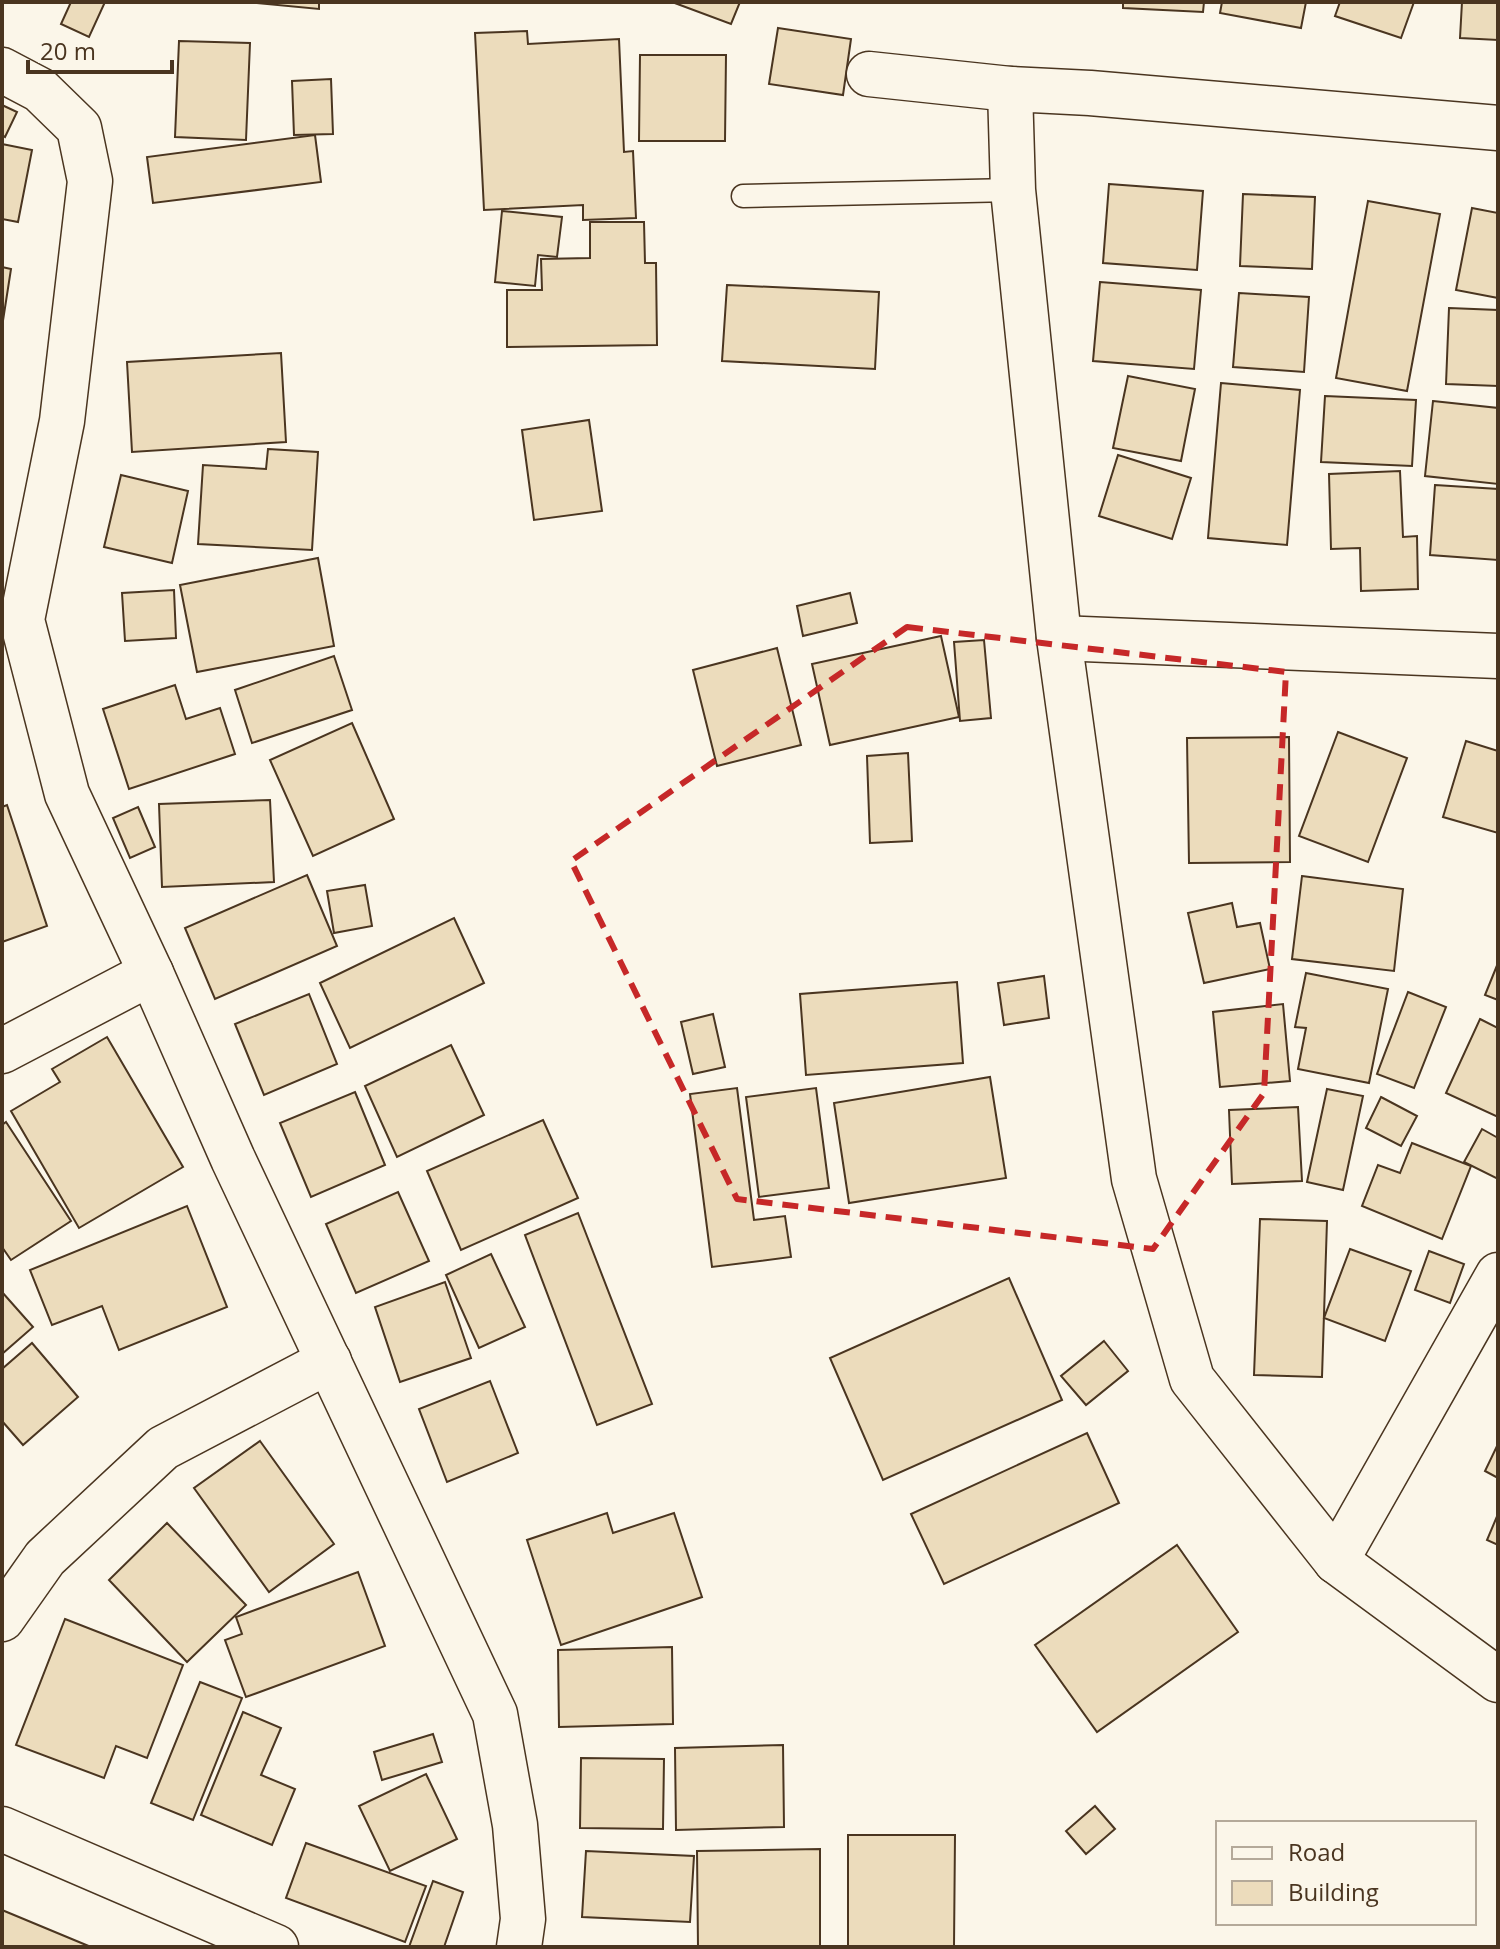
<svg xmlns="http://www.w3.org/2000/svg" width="1500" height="1949" font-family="'Open Sans',sans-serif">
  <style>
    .building { fill: #ecdcbc; stroke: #4a3520; stroke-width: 2 }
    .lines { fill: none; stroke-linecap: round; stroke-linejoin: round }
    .service-casing { stroke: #4a3520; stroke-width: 25 }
    .minor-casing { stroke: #4a3520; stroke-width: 47 }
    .service { stroke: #fbf6e9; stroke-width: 22 }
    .minor { stroke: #fbf6e9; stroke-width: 44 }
    .marked { fill: none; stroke: #c62828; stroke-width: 6; stroke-dasharray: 16 10; stroke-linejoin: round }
  </style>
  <rect width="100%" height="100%" fill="#fbf6e9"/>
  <!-- building -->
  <g class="building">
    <polygon points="71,2 105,2 89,37 61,24"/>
    <polygon points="247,2 319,2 319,9"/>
    <polygon points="672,2 740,2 731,24"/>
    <polygon points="1123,2 1204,2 1203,12 1123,8"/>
    <polygon points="1222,2 1306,2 1301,28 1220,13"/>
    <polygon points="1340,2 1414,2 1401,38 1335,16"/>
    <polygon points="1462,2 1498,2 1498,40 1460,38"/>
    <polygon points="778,28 851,39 843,95 769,84"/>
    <polygon points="527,31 528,44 619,39 624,152 633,151 636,218 583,220 583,205 484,210 475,33"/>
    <polygon points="179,41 250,43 246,140 175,137"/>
    <polygon points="640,55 726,55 725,141 639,141"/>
    <polygon points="331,79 333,134 294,135 292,81"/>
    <polygon points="2,105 17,112 5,137 2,135"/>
    <polygon points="315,135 321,182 153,203 147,157"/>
    <polygon points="2,144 32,150 18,222 2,219"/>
    <polygon points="1109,184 1203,191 1197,270 1103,263"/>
    <polygon points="1243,194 1315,197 1312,269 1240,266"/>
    <polygon points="1368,201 1440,214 1407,391 1336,378"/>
    <polygon points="1472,208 1498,213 1498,298 1456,290"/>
    <polygon points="502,211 562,217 557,257 538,255 535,286 495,282"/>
    <polygon points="590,222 644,222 645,263 656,263 657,345 507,347 507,290 542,290 541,259 590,258"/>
    <polygon points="2,267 11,269 2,327"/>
    <polygon points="1100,282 1201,290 1194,369 1093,361"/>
    <polygon points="727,285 879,292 875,369 722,361"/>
    <polygon points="1239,293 1309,297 1304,372 1233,367"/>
    <polygon points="1449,308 1498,310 1498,386 1446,384"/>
    <polygon points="281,353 286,442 132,452 127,362"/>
    <polygon points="1128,376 1195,389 1181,461 1113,448"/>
    <polygon points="1221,383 1300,390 1287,545 1208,538"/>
    <polygon points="1325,396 1416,400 1412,466 1321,462"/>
    <polygon points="1433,401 1498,408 1498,484 1425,476"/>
    <polygon points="589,420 602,511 534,520 522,430"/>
    <polygon points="268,449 318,452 312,550 198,544 203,465 266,469"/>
    <polygon points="1118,455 1191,478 1172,539 1099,516"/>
    <polygon points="1400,471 1403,537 1417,536 1418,589 1361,591 1360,548 1331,549 1329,474"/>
    <polygon points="121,475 188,491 172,563 104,547"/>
    <polygon points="1435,485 1498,489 1498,560 1430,555"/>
    <polygon points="318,558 334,646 197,672 180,585"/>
    <polygon points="174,590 176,638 125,641 122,593"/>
    <polygon points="850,593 857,623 803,636 797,606"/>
    <polygon points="941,636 959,717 830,745 812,664"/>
    <polygon points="984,640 991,718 960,721 954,642"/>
    <polygon points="777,648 801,745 717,766 693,670"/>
    <polygon points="334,656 352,710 252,743 235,690"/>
    <polygon points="175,685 186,719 220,708 235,754 129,789 103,709"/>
    <polygon points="352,723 394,819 313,856 270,760"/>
    <polygon points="1338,732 1407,758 1368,862 1299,836"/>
    <polygon points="1289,737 1290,862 1189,863 1187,738"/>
    <polygon points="1466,741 1498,751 1498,833 1443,817"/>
    <polygon points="908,753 912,841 870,843 867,756"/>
    <polygon points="270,800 274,882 162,887 159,804"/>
    <polygon points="7,805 47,926 2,942 2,807"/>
    <polygon points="138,807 155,847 130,858 113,818"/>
    <polygon points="307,875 337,946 215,999 185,928"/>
    <polygon points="1302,876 1403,889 1394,971 1292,959"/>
    <polygon points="365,885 372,926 334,933 327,891"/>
    <polygon points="1232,903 1237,927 1260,923 1270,969 1204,983 1188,913"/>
    <polygon points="454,918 484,983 350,1048 320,983"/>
    <polygon points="1498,963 1498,1000 1485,995"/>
    <polygon points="1306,973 1388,989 1369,1083 1298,1069 1306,1028 1295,1027"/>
    <polygon points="1044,976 1049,1018 1004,1025 998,983"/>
    <polygon points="957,982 963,1063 806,1075 800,994"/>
    <polygon points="1408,992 1446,1007 1414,1088 1377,1074"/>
    <polygon points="309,994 337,1064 264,1095 235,1024"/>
    <polygon points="1283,1004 1290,1081 1220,1087 1213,1012"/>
    <polygon points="713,1014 725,1067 693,1074 681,1022"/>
    <polygon points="1480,1019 1498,1028 1498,1117 1446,1093"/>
    <polygon points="107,1037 183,1167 79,1228 11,1111 60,1082 52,1069"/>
    <polygon points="451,1045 484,1115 397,1157 365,1086"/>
    <polygon points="990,1077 1006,1178 849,1203 834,1103"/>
    <polygon points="737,1088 754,1220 785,1216 791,1257 712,1267 690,1094"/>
    <polygon points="816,1088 829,1188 759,1197 746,1097"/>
    <polygon points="1327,1089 1363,1096 1343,1190 1307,1182"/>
    <polygon points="355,1092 385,1165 311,1197 280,1123"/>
    <polygon points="1381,1097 1417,1116 1401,1146 1366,1128"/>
    <polygon points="1298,1107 1302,1181 1232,1184 1229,1110"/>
    <polygon points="543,1120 578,1198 461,1250 427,1171"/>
    <polygon points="6,1122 71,1221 11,1260 2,1247 2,1125"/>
    <polygon points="1482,1129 1498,1138 1498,1179 1464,1162"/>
    <polygon points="1412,1143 1471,1166 1442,1239 1362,1206 1378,1165 1400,1173"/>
    <polygon points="398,1192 429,1261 356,1293 326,1224"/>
    <polygon points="187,1206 227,1307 119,1350 102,1306 52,1325 30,1270"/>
    <polygon points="578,1213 652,1404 597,1425 525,1235"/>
    <polygon points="1260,1219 1327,1221 1322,1377 1254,1375"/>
    <polygon points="1350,1249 1411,1271 1385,1341 1324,1318"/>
    <polygon points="1429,1251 1464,1264 1450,1303 1415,1290"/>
    <polygon points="491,1254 525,1327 479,1348 446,1275"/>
    <polygon points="1009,1278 1062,1400 883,1480 830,1358"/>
    <polygon points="445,1282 471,1358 400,1382 375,1307"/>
    <polygon points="2,1292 33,1327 2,1354"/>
    <polygon points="1104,1341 1128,1371 1086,1405 1061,1376"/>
    <polygon points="32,1343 78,1397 23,1445 2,1421 2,1369"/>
    <polygon points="490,1381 518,1453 447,1482 419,1409"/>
    <polygon points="1087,1433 1119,1503 944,1584 911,1514"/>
    <polygon points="260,1441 334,1544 269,1592 194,1488"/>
    <polygon points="1498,1444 1498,1478 1485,1471"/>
    <polygon points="607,1513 613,1533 674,1513 702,1597 561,1645 527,1540"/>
    <polygon points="1498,1514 1498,1545 1487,1540"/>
    <polygon points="167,1523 246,1605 187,1662 109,1580"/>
    <polygon points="1177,1545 1238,1632 1097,1732 1035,1645"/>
    <polygon points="358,1572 385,1646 246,1697 225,1640 242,1634 236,1617"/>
    <polygon points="65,1619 183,1665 147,1758 116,1746 104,1778 16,1745"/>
    <polygon points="672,1647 673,1724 559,1727 558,1650"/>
    <polygon points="200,1682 242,1698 193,1820 151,1803"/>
    <polygon points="243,1712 281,1728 261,1775 295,1789 272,1845 201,1815"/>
    <polygon points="433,1734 442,1762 382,1780 374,1752"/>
    <polygon points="783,1745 784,1827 676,1830 675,1748"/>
    <polygon points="581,1758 664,1759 663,1829 580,1828"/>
    <polygon points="426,1774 457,1839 390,1871 359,1806"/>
    <polygon points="1095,1806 1115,1829 1086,1854 1066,1831"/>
    <polygon points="848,1835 955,1835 954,1947 848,1947"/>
    <polygon points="306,1843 426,1886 405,1942 286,1898"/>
    <polygon points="820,1849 820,1947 698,1947 697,1851"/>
    <polygon points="586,1851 694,1856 690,1922 582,1917"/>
    <polygon points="433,1881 463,1892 444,1947 409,1947"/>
    <polygon points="2,1910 91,1947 2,1947"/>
  </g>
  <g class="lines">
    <defs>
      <polyline id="service" points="743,196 1013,190"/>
      <g id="minor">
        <polyline points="2,70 40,90 79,128 90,181 62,421 22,620 67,794 151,973 233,1159 495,1714 515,1825 523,1919 519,1947"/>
        <polyline points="869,74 1010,89"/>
        <polyline points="1498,128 1090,93 1010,89 1013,190 1059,638 1134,1179 1192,1379 1336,1561 1498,1680"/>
        <polyline points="1059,638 1498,656"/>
        <polyline points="2,1051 151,973"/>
        <polyline points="1336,1561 1498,1275"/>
        <polyline points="2,1619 45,1558 163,1448 329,1361"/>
        <polyline points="2,1829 276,1947"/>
      </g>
    </defs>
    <!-- service casing -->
    <use href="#service" class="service-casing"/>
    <!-- minor casing -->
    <use href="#minor" class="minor-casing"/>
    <!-- service -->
    <use href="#service" class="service"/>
    <!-- minor -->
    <use href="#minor" class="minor"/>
  </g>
  <!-- marked area -->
  <path class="marked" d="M907,627L1286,672L1264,1093L1153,1249L737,1199L571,861Z"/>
  <!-- border -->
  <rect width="1500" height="1949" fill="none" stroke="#4a3520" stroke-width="8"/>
  <!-- legend -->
  <rect x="1216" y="1821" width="260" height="104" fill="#fbf6e9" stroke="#b4a999" stroke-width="2"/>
  <rect x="1232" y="1847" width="40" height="12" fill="#fbf6e9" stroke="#b4a999" stroke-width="2"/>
  <text x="1288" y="1861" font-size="24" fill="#4a3520">Road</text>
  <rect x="1232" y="1881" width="40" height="24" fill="#ecdcbc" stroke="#b4a999" stroke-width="2"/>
  <text x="1288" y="1901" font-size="24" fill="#4a3520">Building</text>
  <!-- scale -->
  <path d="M28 60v12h144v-12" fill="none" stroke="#4a3520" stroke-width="4"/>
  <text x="40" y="60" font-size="24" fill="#4a3520" stroke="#fbf6e9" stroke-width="6" paint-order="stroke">20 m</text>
</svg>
